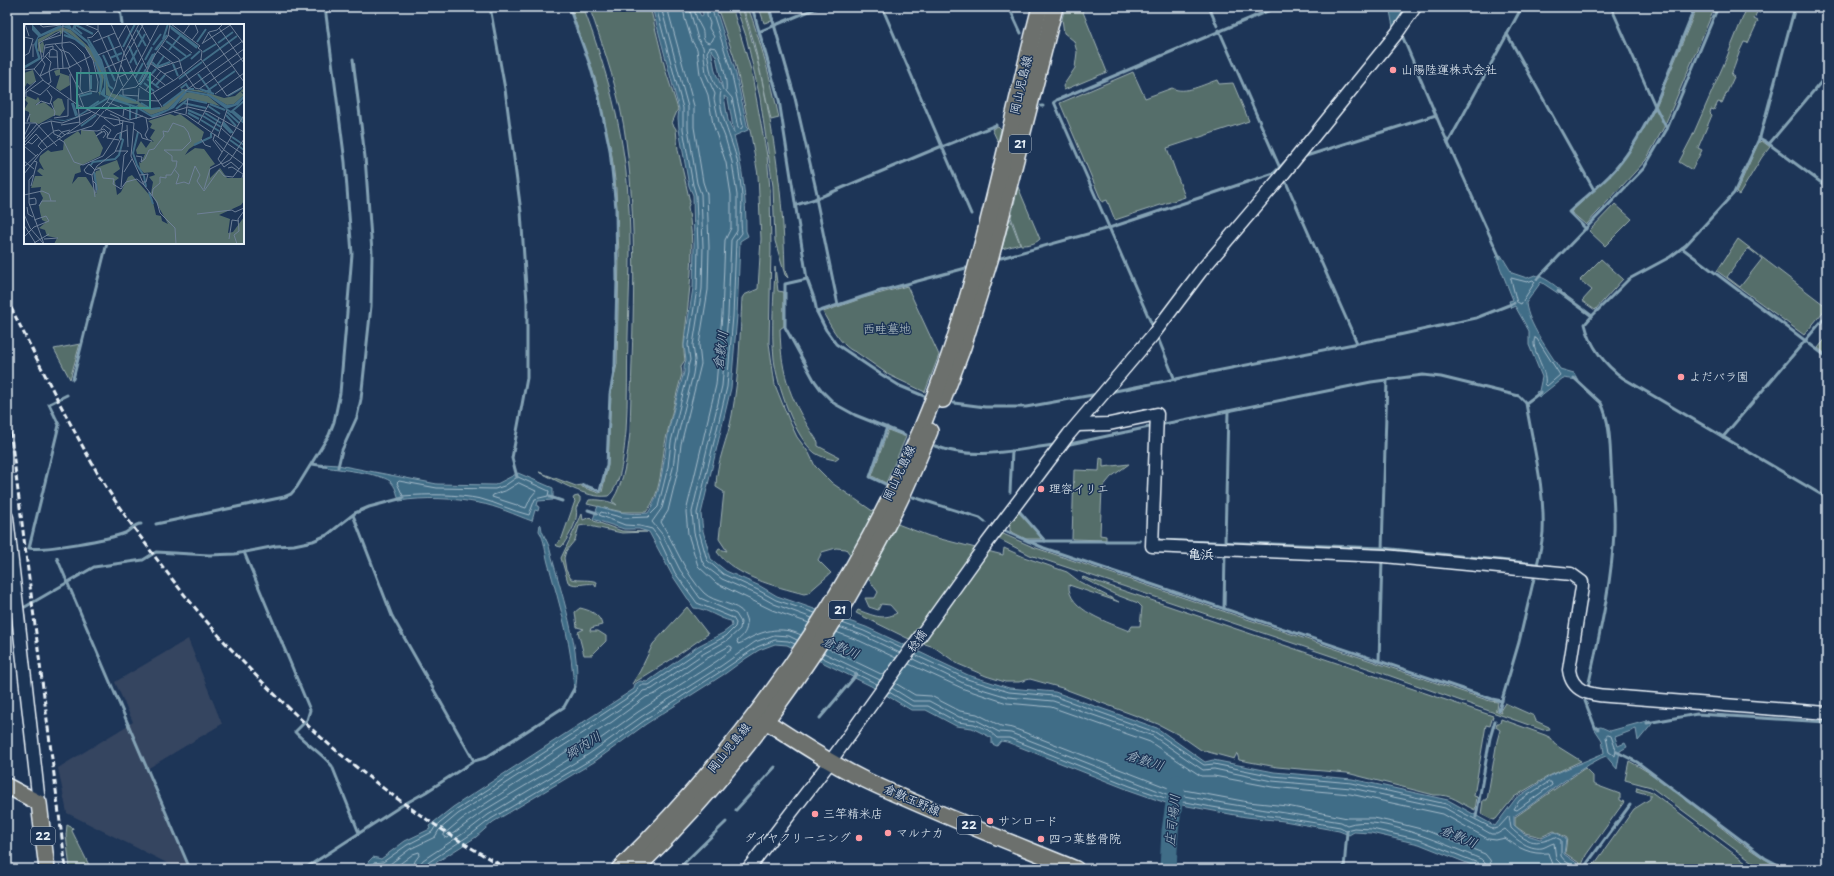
<svg xmlns="http://www.w3.org/2000/svg" width="1834" height="876" font-family="'Shantell Sans','Klee One',sans-serif">
  <style>
    .built { fill: #344460 }
    .green { fill: #546e6b; stroke: #9eb0b2; fill-rule: evenodd }
    .water { fill: #416d87; stroke: #84a2b4; fill-rule: evenodd }
    .lines { fill: none; stroke-linecap: round; stroke-linejoin: round }
    .shore { stroke: #a5bccb; stroke-width: 1 }
    .stream { stroke: #84a2b4; stroke-width: 3 }
    .river { stroke: #416d87; stroke-width: 17 }
    .tertiary-casing { stroke: #e8f1f8; stroke-width: 15 }
    .primary-casing { stroke: #e8f1f8; stroke-width: 18 }
    .tertiary { stroke: #1d3557; stroke-width: 12 }
    .primary { stroke: #6c706d; stroke-width: 15 }
    .rail { stroke: #e8f1f8; stroke-width: 3; stroke-dasharray: 6 3; stroke-linecap: butt }
    .poi-dot { fill: #ff9aa2; stroke: #1d3557; stroke-width: 1.5 }
    .labels { text-anchor: middle; stroke-width: 3; stroke-linejoin: round; paint-order: stroke }
    .shield { fill: #1d3557; stroke: #abb9c8; stroke-width: 1 }
    .shield-label { font-size: 11px; font-weight: bold; fill: #e8f1f8 }
    .poi-label { font-size: 12px; fill: #e8f1f8; stroke: #1d3557; text-anchor: start }
    .street-label { font-size: 12px; fill: #e8f1f8; stroke: #1d3557 }
    .park-label { font-size: 12px; fill: #b4c3c7; stroke: #1d3557 }
    .water-label { font-size: 13px; font-style: italic; fill: #aec3d0; stroke: #1d3557 }
    .neighbourhood-label { font-size: 13px; font-weight: bold; fill: #e8f1f8; stroke: #1d3557 }
    .inset-river { fill: none; stroke: #416d87; stroke-width: 2 }
    .inset-road { fill: none; stroke: #6e8097; stroke-width: 1 }
    .view { fill: #3a8f8a; fill-opacity: 0.15; stroke: #3a8f8a; stroke-width: 2 }
    .inset-edge { fill: none; stroke: #e8f1f8; stroke-width: 2 }
  </style>
  <rect width="100%" height="100%" fill="#1d3557"/>
  <filter id="ink" filterUnits="userSpaceOnUse"><feTurbulence type="fractalNoise" baseFrequency=".025" numOctaves="2"/><feDisplacementMap in="SourceGraphic" scale="8" xChannelSelector="R" yChannelSelector="G"/><feConvolveMatrix kernelMatrix="1 2 1 2 8 2 1 2 1" color-interpolation-filters="sRGB"/></filter>
  <g filter="url(#ink)">
    <!-- built -->
    <polygon class="built" points="188,639 222,724 147,769 187,864 177,868 67,813 58,768 133,722 115,682"/>
    <!-- green -->
    <g class="green">
      <path d="M570,7H583C606,67 624,131 628,195C632,242 629,288 628,335C627,367 628,399 626,432C624,449 622,486 608,496C586,499 559,481 539,472L576,486L582,485V487L599,493L602,492L608,465L611,392L617,364L619,254L616,189L612,156L596,81Z"/>
      <path d="M589,7H650L666,72L678,109L672,123L676,129L678,150L690,202L688,207C695,242 691,279 687,314C686,330 682,344 685,360L681,366L682,374C676,395 671,417 666,439C661,462 662,494 646,512H622L587,504L589,500C598,499 610,501 617,505L612,501C625,481 627,456 630,433C632,336 639,238 626,141C621,99 604,47 589,7Z"/>
      <path d="M717,7H732L751,70L767,156L770,189L771,249L769,343L775,385L789,420L797,437L809,453L815,466L832,483L871,510L900,525L929,536L1003,555L1004,548L1024,557L1067,572L1080,582L1119,602L1069,585C1067,610 1110,623 1129,631L1132,626H1140L1142,607L1138,603L1114,594L1082,578L1083,577L1493,716L1490,726L1486,725L1474,796L1477,797L1475,810C1459,803 1453,794 1434,795L1347,773L1277,767L1239,760L1237,753L1234,759L1201,750L1181,736L1158,724L1062,688L1030,679L1019,682H1005L986,676L958,664L934,647L907,638L856,613L858,610C872,615 883,621 897,613L890,605L881,604L878,610L869,607L865,598H875L878,592L846,549L836,548L822,552L818,560L831,573L808,593L804,594C774,586 736,577 717,552L719,549L727,551L719,539L724,492L716,487C716,462 728,439 732,415C739,376 740,337 742,298L744,295L758,289L761,239L758,175L751,135L734,57Z"/>
      <path d="M736,7H742C769,92 783,181 785,270L788,278L785,275L775,241L773,186L760,98L746,36Z"/>
      <path d="M743,7H748C761,43 771,80 779,118L771,120L753,39Z"/>
      <polygon points="759,7 768,7 772,21 764,23"/>
      <polygon points="1065,7 1081,7 1107,72 1064,90 1063,86 1075,68 1077,52 1074,41 1064,33 1062,19"/>
      <polygon points="1697,7 1715,7 1664,127 1646,160 1586,225 1571,212 1608,178 1634,144 1655,109"/>
      <path d="M1747,7H1763L1760,13L1757,12L1754,19L1758,21L1748,43L1744,42C1738,53 1736,64 1731,75L1734,77L1722,103L1718,102L1714,110L1711,109L1710,113L1712,115L1698,148L1702,150L1692,170L1679,162L1692,137L1726,59Z"/>
      <path d="M1133,72L1145,98L1172,88C1185,95 1204,84 1217,80L1219,84L1233,83L1249,121L1167,148L1185,197L1115,220L1107,200L1102,202L1060,103Z"/>
      <polygon points="998,126 1001,129 998,142 992,129"/>
      <polygon points="1762,141 1770,147 1762,157 1739,195 1736,193 1757,146 1759,142"/>
      <path d="M1018,187L1040,239C1035,244 1029,245 1021,245L1011,217Z"/>
      <polygon points="1615,204 1632,219 1605,246 1589,231"/>
      <polygon points="1010,218 1020,244 1002,249"/>
      <path d="M1738,239L1827,307L1804,335L1717,271ZM1748,248L1762,259L1740,287L1727,277Z"/>
      <polygon points="1601,259 1623,279 1595,310 1582,301 1592,290 1580,280"/>
      <path d="M775,267L778,291L784,292V326L780,329C781,378 791,401 818,442V446L839,457L835,460C829,459 821,457 815,453C794,437 777,384 774,359C771,328 774,297 775,267Z"/>
      <path d="M907,286L939,355L925,392L889,375L856,352C843,349 829,324 823,312L863,298Z"/>
      <polygon points="1827,337 1827,355 1818,348"/>
      <polygon points="80,344 70,379 54,349"/>
      <polygon points="888,430 906,437 886,483 872,476"/>
      <polygon points="1100,458 1103,459 1103,467 1129,464 1111,477 1102,488 1100,535 1106,536 1106,540 1072,539 1074,470 1099,471"/>
      <path d="M578,496L580,497V501L576,508C579,520 570,534 563,545L561,547L557,546L556,545L562,538L575,501L573,499L574,497Z"/>
      <polygon points="1017,511 1039,534 1041,539 1026,539 1010,531 1010,527 1007,526 1012,518 1016,516"/>
      <path d="M582,514L583,520L590,517L594,521L622,531L647,532L622,533L585,525L579,526L575,540L566,551L564,558L566,570L571,579C580,581 589,579 597,582L596,587L594,584C585,582 576,588 568,582L561,558Z"/>
      <polygon points="1001,533 1033,547 1490,701 1498,702 1497,710 1495,710 1501,713 1500,711 1505,703 1534,716 1536,721 1549,727 1550,729 1543,730 1382,673 1030,555 997,538"/>
      <polygon points="687,607 708,634 672,659 632,684 640,671 653,644"/>
      <path d="M580,608C589,610 600,614 602,625L591,628L590,631H598L606,636V641L592,655H584L578,632L584,629L577,627L575,612Z"/>
      <polygon points="1501,719 1545,735 1551,738 1557,746 1581,761 1549,776 1514,797 1496,819 1493,820 1481,814 1483,800 1487,800 1497,741 1500,730 1496,727 1497,723 1500,723"/>
      <path d="M1629,761C1683,789 1727,840 1782,869H1763L1748,859L1651,787L1625,780Z"/>
      <polygon points="1585,768 1593,776 1593,784 1620,794 1620,800 1624,802 1586,855 1582,865 1565,853 1567,838 1554,831 1541,837 1525,833 1515,826 1515,817"/>
      <polygon points="1637,787 1650,791 1661,799 1754,869 1589,869 1596,862 1634,809 1650,799 1650,795 1636,791"/>
      <polygon points="67,825 73,828 72,831 91,869 70,869 66,835"/>
    </g>
    <!-- water -->
    <g class="water">
      <path d="M652,7H696L701,16L703,15L702,7H715L735,70L748,130L734,136C743,169 746,197 746,231L748,236L740,241L737,316L731,388L701,514L703,531L711,559L726,571L760,586L777,596L866,627L968,675L1009,688L1055,692L1157,728L1205,762L1213,760L1274,772L1352,779L1448,800L1495,826L1516,798L1552,775L1604,753L1602,740L1594,728L1601,727L1610,731L1650,720L1652,724L1638,741L1636,729L1615,737L1618,746L1625,743L1627,747L1620,751L1617,769L1606,756L1601,758C1570,774 1544,797 1514,816V825L1524,834L1540,839L1555,832L1566,839L1564,854L1585,869H1482L1419,844L1371,833L1354,832L1349,835L1339,831L1284,821L1246,817L1182,805L1170,806L1166,803L1129,790L1007,742L1001,741L997,746L992,744V738L972,728L956,726L926,710H911L871,686L787,645L775,644L759,650L745,659L726,673L646,724L594,762L493,822L476,837L426,869H368V862L373,857L381,859L405,841L430,829L429,826L453,807L634,689L635,684L640,681L647,682L698,646L723,633L732,626L731,621C719,619 706,608 694,608L672,575L649,532L639,529H624L593,519L598,506C616,512 628,515 648,513C661,497 663,462 667,442C670,418 678,395 684,372V366L686,360L684,345L693,288L694,246L693,195L689,186L679,129L678,118L679,109ZM711,49L716,56L723,90L715,71ZM724,96L728,99L734,133L728,120Z"/>
      <polygon points="1401,9 1404,11 1399,19 1399,22 1393,27 1390,11"/>
      <path d="M1501,255L1512,273L1527,278L1535,275C1546,278 1553,284 1562,291L1559,294L1541,282L1526,303C1528,324 1549,351 1560,369L1574,373L1578,380L1563,378L1539,397L1536,392L1539,391L1542,377L1529,345V331L1515,306L1511,308L1509,301L1513,300L1496,257Z"/>
      <path d="M324,464L338,465L437,484L495,485L518,473L553,488V500L538,501L537,506L539,507L538,511L535,510L532,521C515,515 497,506 479,503C453,498 425,497 399,501C397,493 396,487 390,481C379,473 337,469 323,467Z"/>
      <path d="M540,524L541,525L542,531L549,546C557,580 586,662 574,693C573,648 560,606 548,563C545,552 545,540 539,531Z"/>
    </g>
    <g class="lines">
      <!-- shore -->
      <g class="shore">
        <path d="M667,7L694,106V127L703,182L707,194L709,247L708,290L699,345L701,364L681,444L678,470L668,511L661,522C675,545 685,574 704,593C714,603 738,603 744,614C750,625 746,634 737,641L738,644C743,643 747,639 752,637C768,629 785,627 801,635"/>
        <polyline points="683,7 685,19 692,41 697,49 700,75 708,95 713,124 726,163 731,195 731,228 725,240 722,315 716,385 686,512 688,534 698,566 716,583 772,610 809,623"/>
        <polyline points="689,7 698,39 703,47 706,74 715,94 714,99 719,122 725,137 732,162 737,195 737,231 731,240 728,315 722,386 692,512 694,533 702,561 705,566 722,579 756,594 774,604 812,618"/>
        <path d="M694,7C695,16 698,22 702,29C705,35 700,40 709,43L712,41L714,37L709,28L710,23L707,16V7"/>
        <path d="M711,7L731,71L743,126L741,129L738,128L732,98L726,91C728,83 721,55 716,48L710,47L707,52C710,65 710,83 721,92C716,107 733,142 737,160C739,171 741,185 742,196C742,209 740,221 742,233L736,241L733,316L727,387L697,513L699,531L707,560L723,574L758,590L776,600L815,613"/>
        <polygon points="1511,278 1527,282 1533,280 1535,282 1521,304 1517,302"/>
        <path d="M1535,338L1537,339L1560,375L1547,386L1545,384C1548,370 1529,348 1535,338Z"/>
        <path d="M518,477L549,491L548,496L535,499L529,515C512,511 497,503 481,499C456,494 429,494 403,496L397,483L399,481L437,488L495,489L504,486Z"/>
        <polygon points="519,483 536,491 531,497 526,508 492,497 493,495 505,491"/>
        <polyline points="842,623 864,631 903,649"/>
        <polyline points="839,627 862,635 900,653"/>
        <polyline points="836,632 860,641 896,658"/>
        <polygon points="730,646 732,647 732,649 717,661 638,712 586,749 485,810 447,838 444,837 444,834 462,819 488,802 612,722 646,697 655,694 706,659"/>
        <polyline points="827,648 883,675"/>
        <polyline points="824,653 880,680"/>
        <path d="M915,655L967,679L1009,692L1054,696L1155,732L1204,765L1214,764L1273,776L1352,783L1446,804L1494,829L1498,828L1509,816L1511,828C1525,842 1536,846 1555,837L1561,840V856L1565,861L1578,869"/>
        <polyline points="821,657 877,684"/>
        <path d="M913,659L965,684L1008,697L1053,701L1153,736L1203,770L1214,769L1272,781L1351,788L1445,808L1491,834H1497L1505,829C1514,838 1528,850 1542,848C1546,847 1550,844 1554,843L1556,859L1561,864L1569,869"/>
        <path d="M909,664L964,689L1007,703L1051,707L1150,742L1201,776H1214L1272,787L1350,794L1443,814L1488,839L1496,840L1505,838C1518,848 1531,855 1548,853L1551,862L1557,869"/>
        <polyline points="895,683 915,695 931,696 960,711 977,714 1001,726 1013,728 1176,791 1184,790 1248,802 1287,806 1347,818 1373,818 1397,823 1425,830 1485,854 1490,860 1492,869"/>
        <path d="M892,688L913,701H929L959,717L976,720L999,732L1011,733L1174,797L1184,796C1236,806 1288,813 1341,822L1347,825C1379,813 1450,847 1481,859L1485,863L1486,869"/>
        <path d="M889,692L912,706H928L957,722L974,724L988,730L997,738H1009L1130,786L1168,799C1175,804 1183,801 1191,803C1240,813 1290,818 1340,827L1346,830L1354,828L1372,829L1420,840L1478,863L1481,869"/>
        <polygon points="1608,735 1611,736 1616,750 1615,756 1609,752 1606,737"/>
        <polygon points="1549,782 1551,782 1552,785 1517,810 1514,809 1519,801"/>
        <polyline points="372,869 373,863 383,862 407,845 432,832 435,827 455,811 606,712 636,692 640,685 649,685 700,650 726,636 735,627 736,623 733,618 697,603 675,573 658,537 652,529 640,526 625,525 599,515 601,512 624,518 648,517 658,507 668,467 671,442 688,373 688,367 690,360 688,345 697,289 698,247 696,195 693,185 683,129 683,108 656,7"/>
        <polyline points="377,869 386,867 410,849 435,837 439,830 458,814 608,717 639,696 643,691 652,689 703,654 728,640 740,629 741,622 736,614 700,598 680,570 662,534 652,522 662,508 673,468 676,443 693,374 695,360 693,345 702,289 703,247 701,194 697,183 688,128 688,107 661,7"/>
        <polyline points="393,869 413,854 419,852 420,854 415,861 413,869"/>
        <polyline points="419,869 420,864 423,860 470,829 488,815 589,754 641,717 721,666 755,642 774,635 789,636 797,640"/>
        <polyline points="424,869 426,864 473,833 491,819 592,759 644,721 723,670 757,647 775,640 788,641 795,644"/>
      </g>
      <!-- stream -->
      <g class="stream">
        <polyline points="120,7 122,25"/>
        <polyline points="490,7 505,89 521,212 527,302 527,378 512,458 517,477"/>
        <polyline points="569,7 590,65 599,97 610,150 616,208 617,278 615,366 610,394 607,465 600,491 583,485"/>
        <polyline points="752,7 779,100 807,279 814,298 817,312 826,330 836,344 879,373 900,386 924,396"/>
        <polyline points="769,7 795,98 818,198"/>
        <polyline points="882,7 971,214"/>
        <polyline points="1009,7 1021,33"/>
        <polyline points="1209,7 1217,26"/>
        <polyline points="1611,7 1655,106 1667,129"/>
        <polyline points="1219,30 1280,168"/>
        <polyline points="761,31 819,7"/>
        <polyline points="1401,33 1443,132 1500,258"/>
        <polyline points="1507,34 1594,190"/>
        <polyline points="1054,102 1152,325"/>
        <polyline points="1055,102 1057,100 1277,7"/>
        <polyline points="1041,106 1043,106"/>
        <polyline points="1759,138 1765,141 1827,187"/>
        <polyline points="1448,143 1522,7"/>
        <polyline points="1769,144 1827,75"/>
        <polyline points="942,147 996,125"/>
        <polyline points="1303,157 1436,115"/>
        <polyline points="1285,180 1357,343"/>
        <polyline points="816,198 838,305"/>
        <polyline points="796,205 818,198 942,146"/>
        <path d="M1586,229L1569,212C1582,200 1596,189 1609,176C1628,157 1643,130 1655,106L1695,7"/>
        <polyline points="1682,248 1827,357"/>
        <polyline points="1001,258 1109,228 1274,173 1288,159"/>
        <polyline points="807,279 785,284 785,327 814,380 822,391 835,404 855,415 905,435"/>
        <polyline points="1537,279 1644,168 1667,129 1718,7"/>
        <path d="M1558,291L1592,316L1585,324C1590,346 1605,365 1623,378L1827,498"/>
        <polyline points="817,312 877,292 966,268"/>
        <polyline points="1592,316 1629,279 1670,257 1686,245 1734,193 1760,137 1795,7"/>
        <polyline points="1158,338 1175,380"/>
        <path d="M1574,378L1601,403C1610,421 1610,444 1611,463C1612,486 1615,509 1614,531C1612,584 1599,636 1588,687"/>
        <polyline points="73,379 107,243"/>
        <polyline points="1110,392 1399,335 1476,318 1514,303"/>
        <path d="M67,395L49,404L59,425L29,548C44,551 110,539 125,533C131,530 134,524 141,524"/>
        <polyline points="954,403 985,407 1026,407 1098,394"/>
        <polyline points="1159,425 1371,382 1423,375 1441,377 1519,396 1526,403"/>
        <polyline points="1723,437 1827,315"/>
        <polyline points="1070,444 1154,426"/>
        <path d="M935,446C974,461 1015,450 1054,445"/>
        <polyline points="312,464 326,466"/>
        <polyline points="338,467 342,450 357,417 361,399 371,306 372,252 365,157 353,59"/>
        <polyline points="885,484 870,477 887,427"/>
        <polyline points="1010,492 1012,451"/>
        <polyline points="550,497 562,501"/>
        <polyline points="913,497 980,518 985,522"/>
        <polyline points="588,510 597,513"/>
        <polyline points="1020,512 1045,541"/>
        <polyline points="353,515 392,616 474,761"/>
        <polyline points="156,524 284,497 291,494 297,487 329,435 334,422 340,393 350,278 352,254 345,162 325,7"/>
        <polyline points="1005,531 1044,548 1492,699 1502,701"/>
        <polyline points="1156,540 1382,548 1537,564"/>
        <polyline points="1028,541 1140,541"/>
        <polyline points="1225,543 1228,411"/>
        <polyline points="1382,550 1387,380"/>
        <path d="M244,552L310,710L307,720L295,732C306,744 322,753 332,766L359,833"/>
        <polyline points="57,558 190,869"/>
        <path d="M1536,569C1539,557 1542,544 1543,532C1545,489 1533,446 1526,403L1541,392"/>
        <polyline points="25,607 94,567 143,560 156,552 209,555 235,554 276,546 294,545 313,541 327,535 355,513 369,507 403,498"/>
        <polyline points="1224,609 1225,551"/>
        <polyline points="7,621 13,615"/>
        <polyline points="1379,661 1382,560"/>
        <polyline points="1585,701 1595,727 1598,729"/>
        <polyline points="1499,710 1519,642 1535,574"/>
        <polyline points="820,718 853,679 856,674"/>
        <polyline points="1647,723 1697,714 1827,722"/>
        <polyline points="1617,752 1637,762 1765,858 1786,869"/>
        <polyline points="736,810 775,767"/>
        <polyline points="1476,817 1490,738 1495,721"/>
        <polyline points="304,869 401,806 426,792 474,761 485,758 564,707 575,687"/>
        <polyline points="678,869 726,822"/>
        <polyline points="1344,869 1347,831"/>
        <polyline points="1583,869 1630,805"/>
      </g>
      <!-- river -->
      <polyline class="river" points="1168,869 1170,831 1177,783"/>
      <defs>
        <g id="tertiary">
          <path d="M1078,425L1109,424L1157,414L1152,546L1384,556L1571,574L1582,582V587L1569,670C1572,692 1590,695 1609,696L1827,713"/>
          <polyline points="7,517 39,803"/>
          <polyline points="748,869 830,762 987,543 1069,434 1152,336 1201,271 1280,178 1397,33 1415,7"/>
        </g>
        <g id="primary">
          <polyline points="943,400 963,347 991,257 1055,7"/>
          <path d="M758,716C792,738 826,761 863,779C932,812 1005,840 1076,869"/>
          <polyline points="7,786 39,803 47,869"/>
          <path d="M619,869C767,724 888,541 953,344C989,234 1011,119 1040,7"/>
          <path d="M636,869C744,764 832,639 898,504C910,480 920,455 930,431"/>
        </g>
      </defs>
      <!-- tertiary casing -->
      <use href="#tertiary" class="tertiary-casing"/>
      <!-- primary casing -->
      <use href="#primary" class="primary-casing"/>
      <!-- tertiary -->
      <use href="#tertiary" class="tertiary"/>
      <!-- primary -->
      <use href="#primary" class="primary"/>
      <!-- rail -->
      <g class="rail">
        <path d="M7,300C36,357 65,416 97,472C111,496 128,520 145,543C240,675 365,791 508,869"/>
        <polyline points="7,405 66,869"/>
      </g>
    </g>
  </g>
  <!-- markers -->
  <g class="poi-dot">
    <circle cx="1393" cy="70" r="4"/>
    <circle cx="1681" cy="377" r="4"/>
    <circle cx="1041" cy="489" r="4"/>
    <circle cx="815" cy="814" r="4"/>
    <circle cx="990" cy="821" r="4"/>
    <circle cx="888" cy="833" r="4"/>
    <circle cx="859" cy="838" r="4"/>
    <circle cx="1041" cy="839" r="4"/>
  </g>
  <g class="labels">
    <!-- shield labels -->
    <g class="shield">
      <rect x="1009" y="135" width="22" height="18" rx="3"/>
      <rect x="829" y="601" width="22" height="18" rx="3"/>
      <rect x="957" y="816" width="24" height="18" rx="3"/>
      <rect x="31" y="827" width="24" height="18" rx="3"/>
    </g>
    <g class="shield-label">
      <text x="1020" y="148">21</text>
      <text x="840" y="614">21</text>
      <text x="969" y="829">22</text>
      <text x="43" y="840">22</text>
    </g>
    <!-- poi labels -->
    <g class="poi-label">
      <text x="1401" y="74">山陽陸運株式会社</text>
      <text x="1689" y="381">よだバラ園</text>
      <text x="1049" y="493">理容イリエ</text>
      <text x="823" y="818">三竿精米店</text>
      <text x="998" y="825">サンロード</text>
      <text x="896" y="837">マルナカ</text>
      <text x="851" y="842" text-anchor="end">ダイヤクリーニング</text>
      <text x="1049" y="843">四つ葉整骨院</text>
    </g>
    <!-- street labels -->
    <g class="street-label">
      <text transform="translate(1021 85) rotate(-77)" y="4">岡山児島線</text>
      <text transform="translate(899 473) rotate(-65)" y="4">岡山児島線</text>
      <text transform="translate(917 641) rotate(-54)" y="4">稔橋</text>
      <text transform="translate(729 748) rotate(-51)" y="4">岡山児島線</text>
      <text transform="translate(912 800) rotate(24)" y="4">倉敷玉野線</text>
    </g>
    <!-- park labels -->
    <g class="park-label">
      <text x="887" y="333">西畦墓地</text>
    </g>
    <!-- water labels -->
    <g class="water-label">
      <text transform="translate(720 350) rotate(-82)" y="5">倉敷川</text>
      <text transform="translate(841 647) rotate(23)" y="5">倉敷川</text>
      <text transform="translate(583 745) rotate(-33)" y="5">郷内川</text>
      <text transform="translate(1145 760) rotate(18)" y="5">倉敷川</text>
      <text transform="translate(1172 820) rotate(-84)" y="5">庄司場川</text>
      <text transform="translate(1459 836) rotate(23)" y="5">倉敷川</text>
    </g>
    <!-- neighbourhood labels -->
    <g class="neighbourhood-label">
      <text x="1201" y="559">亀浜</text>
    </g>
  </g>
  <!-- overview -->
  <g transform="translate(24 24)">
    <rect width="220" height="220" fill="#1d3557"/>
    <path d="M37,3L47,6L69,27L80,53L76,72L74,68H77V57L70,37L59,20L45,9L40,7L36,11V7L32,8L16,18V20L19,17L20,21L19,29L14,27V15ZM64,16L74,31L80,44L81,43L83,50L84,63L87,69L113,77L124,84L133,85L140,82L158,68L156,62L158,65L175,66L200,74L211,72L220,64V69L216,67L220,71L210,80L203,81L182,69L163,66L144,85L127,91L113,82L114,80L101,79L82,71V51ZM36,45V49L45,52L46,61L36,67L32,64L36,51L32,52L30,47ZM9,46L12,57L6,61L3,59L0,65V49ZM166,68L184,72L196,82L164,74L154,80L161,69ZM3,72L12,76L14,73L16,77L11,81L20,78L30,86L29,78L34,74L38,75L41,85L36,92L31,91L15,100L6,98L5,88L0,86L4,79L1,76ZM146,90L151,92L156,90L180,108L177,117L165,125L161,131L171,124L180,125L191,140L186,143V154L196,144L203,154H220V177L217,181L195,191L206,195L204,209L209,208L220,193V220H30L33,214L23,212L21,206L15,204L22,198L18,196L16,188L15,182L19,174L16,168L17,163L7,164L11,152H19L13,147L16,144L20,146L15,137L16,132L24,126L27,128L39,126L40,116L54,107L57,111V106L70,107L79,124L76,132L56,142L57,148L51,150L48,160L54,153H62L73,170L70,152L72,147L76,146L72,144L93,136L96,145L89,150L95,154L91,157L93,171L97,168L104,153L108,151L128,174L132,191L137,192L138,197L144,200L127,169L129,158L125,153L131,151L129,148L120,149L116,145L115,138L117,139L121,130H113L112,126L117,117L122,124L127,117L130,118L126,114L131,106L126,104L128,100L124,97Z" fill="#546e6b"/>
    <path d="M8,0L17,10L34,2L46,1L48,5L50,0V5L63,16L76,35L82,54L81,71L112,82L118,78L113,82L127,91L144,85L162,66L185,70L203,81L210,80L220,71V74L214,81L202,85L184,72L163,68L150,84L129,94L112,84L84,75L52,94L39,97L27,95L21,98L26,95L41,96L51,93L82,74L76,70L80,63V53L63,19L47,6L39,3L14,14L13,23L17,35L0,45V42L14,34L10,20L14,12L8,6Z" fill="#416d87"/>
    <path class="inset-river" d="M51,0V4L58,10M52,1L69,10M146,2L174,23M147,4L173,24M113,6L122,22M40,7L60,21M40,11L51,15L61,23M84,12L95,37M64,15L77,36L85,62L89,65M139,15L144,0M142,17L162,32M173,18L182,5M194,19L209,8M129,21L137,10M105,22L113,41M99,23L111,0M114,23L121,10M131,26L139,16M132,26L143,11M145,26L156,12M179,28L192,20M79,31L91,57M86,34L98,29M167,35L176,27M121,36L128,23M156,37L167,30M179,37L213,12M71,38L77,55L76,68M128,38L133,43L146,38M106,39L113,26M149,40L154,52M123,41L129,30M132,43L140,32M123,44L131,29M174,50L187,68M67,51V65M111,54L119,39M124,54L132,45M123,55L135,64M155,55L178,38M115,58L122,45M120,59L130,67M194,59L211,47M116,61L124,49M132,61L141,51M157,64L162,60L165,65H170M176,65L190,70M183,67L193,60M95,71L112,77M56,72L68,69M204,72L218,64M48,79L52,92M49,79L53,91M117,79L127,85L136,84M159,79L182,84M186,80L201,86M139,82L160,66M184,82L196,90M63,85L75,77M152,85L164,75L183,79M202,85L207,88L220,77M164,86L178,92M209,87L220,96M203,88L215,99M208,88L220,99M164,89L175,95M181,89L197,99M202,91L212,102M179,92L197,103M106,95V82M112,95L113,83M177,96L195,107M199,98L209,109M198,100L207,109M57,102L72,91M114,108L109,129L113,141L120,152L122,163M208,113L220,121M206,116L220,126M170,121L187,113V109M66,142L69,138L91,135L95,131L99,116L96,114L97,108M70,148L73,166M125,168L129,180"/>
    <path class="inset-road" d="M1,0L5,12M15,0L19,3L37,1M39,0L38,22L46,44M60,0L74,6M74,0V6L99,62M87,0L109,49M102,0L123,45M117,0L126,17M206,1L220,20M195,4L220,39M184,8L220,58M159,10L166,0M144,11L168,29M0,13L9,15L5,29L0,32M63,14L68,13L74,7M21,16L37,11M94,16L102,2M168,16L174,8L171,0M110,17L119,1M69,18L91,9M38,19L46,18L51,21L60,30L65,45L66,67L53,71M179,19L208,0M9,20V33M31,20L38,28L39,44M178,20L185,8L193,6L199,0M137,21L155,35L159,49M61,23L69,36L74,58L73,68L66,67M21,24L29,22V25L33,27L34,45M29,25L26,26L25,33H33M35,25L45,29L57,44L56,65M133,27L149,39M74,31L96,22M21,32L27,38L25,47L27,58L24,60M19,33L21,21L38,19M101,33L110,18M177,35L203,72L220,62M18,36L15,19L37,7M126,39L150,57M97,41L104,56M44,44L52,60L54,81L79,93L110,99L107,132L120,161M81,44L102,35M134,44L155,37M10,45L25,28M0,46L10,45L20,57L54,81L56,100M123,47L141,61M160,48L171,64L175,65L220,33M46,50L47,76M109,50L115,61M140,50L157,43M16,52L30,45L44,44L67,32M16,52L21,40L18,36M95,53L108,47M52,58L59,70M115,62L127,70L152,55L177,35L178,27L174,24L176,22L147,0M6,66L16,71L26,62M96,66L112,63L118,57L131,31L144,12L146,0M99,66V71L115,72M121,67L137,47M161,67L220,25M129,69L138,83M0,70L19,56M191,70L220,49M55,71L60,84M2,73V66L12,57M115,76L134,77L220,16M16,78L12,81L17,77L26,80L28,73L23,66M83,78L125,95L164,83L185,88L220,108M114,78L115,64M27,79L31,88L30,92M96,81L100,84L99,92M82,85L105,96L119,92M81,87L109,50L135,0M150,88L162,91L220,131M86,90L95,94L96,100M162,90L164,74M30,94L44,92V75M80,94L90,102L99,99M122,94L124,105L121,111L124,116M3,97L6,90L3,98M27,97L30,110L37,113M0,99H12L33,122M174,100L185,80M37,101L56,98M103,101L104,123M197,104L207,113M77,105L80,101L87,106L83,113M110,105L117,110L118,114L128,117M58,106L73,107L80,105L84,109L83,114L95,116M78,107L72,112L80,107L82,110L79,114M188,108L195,94M43,110L68,102L80,87M191,110L189,116L198,128M0,112L6,100M194,113L203,86M33,114L38,108L46,106M35,115L40,118L50,138L59,141L79,132L93,110L103,106M177,115L181,121L187,123M0,116L13,100M191,116L200,126M18,117L30,107L35,106L41,111M4,118L8,120L15,113M0,119L17,100L27,97L38,99L67,88M1,121L12,110L23,123M0,122L12,132M18,126L14,122L18,117M200,126L219,140M91,127H104M112,132L118,133L117,138L121,135L125,126L130,125L140,112L139,107L144,108L149,99L160,103L164,108L167,117L158,126H140L148,132V137H153L152,143L147,151H142V154L136,153V159L129,165L128,172M0,137L10,145M65,140L71,146L76,144L79,154L90,155L89,160L97,165M65,140L60,146L62,149L68,151M198,140L206,136L220,115M0,143L14,130M204,144L208,143L219,150L218,154M150,145L155,151L152,160L160,158L165,160L171,142L176,151L173,157L180,167L195,146L200,152L209,153L219,140M215,145L207,138L200,143L194,135L220,91M100,148L108,135M0,150L18,127L72,89L83,78L91,63L100,29L115,0M9,151L5,156V179L20,220M116,151L124,150L122,158H119M69,157L72,160V169M7,162L13,138L10,137M97,163L100,131L104,127M97,165L102,158L113,155L120,161L133,178L136,189L151,204L152,220M180,165L186,145L196,140L205,129M0,171L18,167L25,170L27,177M71,173L68,151L73,142L91,128L97,114L99,96M5,175L11,174L12,176V180L5,181M15,182L18,177H32M3,183L4,190L9,193M0,190L6,204L19,219M173,190L208,186L211,188L220,184M0,201L12,220M0,213L10,203L25,197L22,192L10,196M20,215L34,214M205,215L208,196L215,197M10,219L25,210M213,220L210,211L215,207L214,195L220,187"/>
    <path class="view" d="M53,49H126V84H53Z"/>
    <rect width="220" height="220" class="inset-edge"/>
  </g>
  <!-- margin -->
  <rect width="1834" height="876" fill="none" stroke="#1d3557" stroke-width="24"/>
  <rect x="12" y="12" width="1810" height="852" fill="none" stroke="#e8f1f8" stroke-width="1.5" filter="url(#ink)"/>
</svg>
